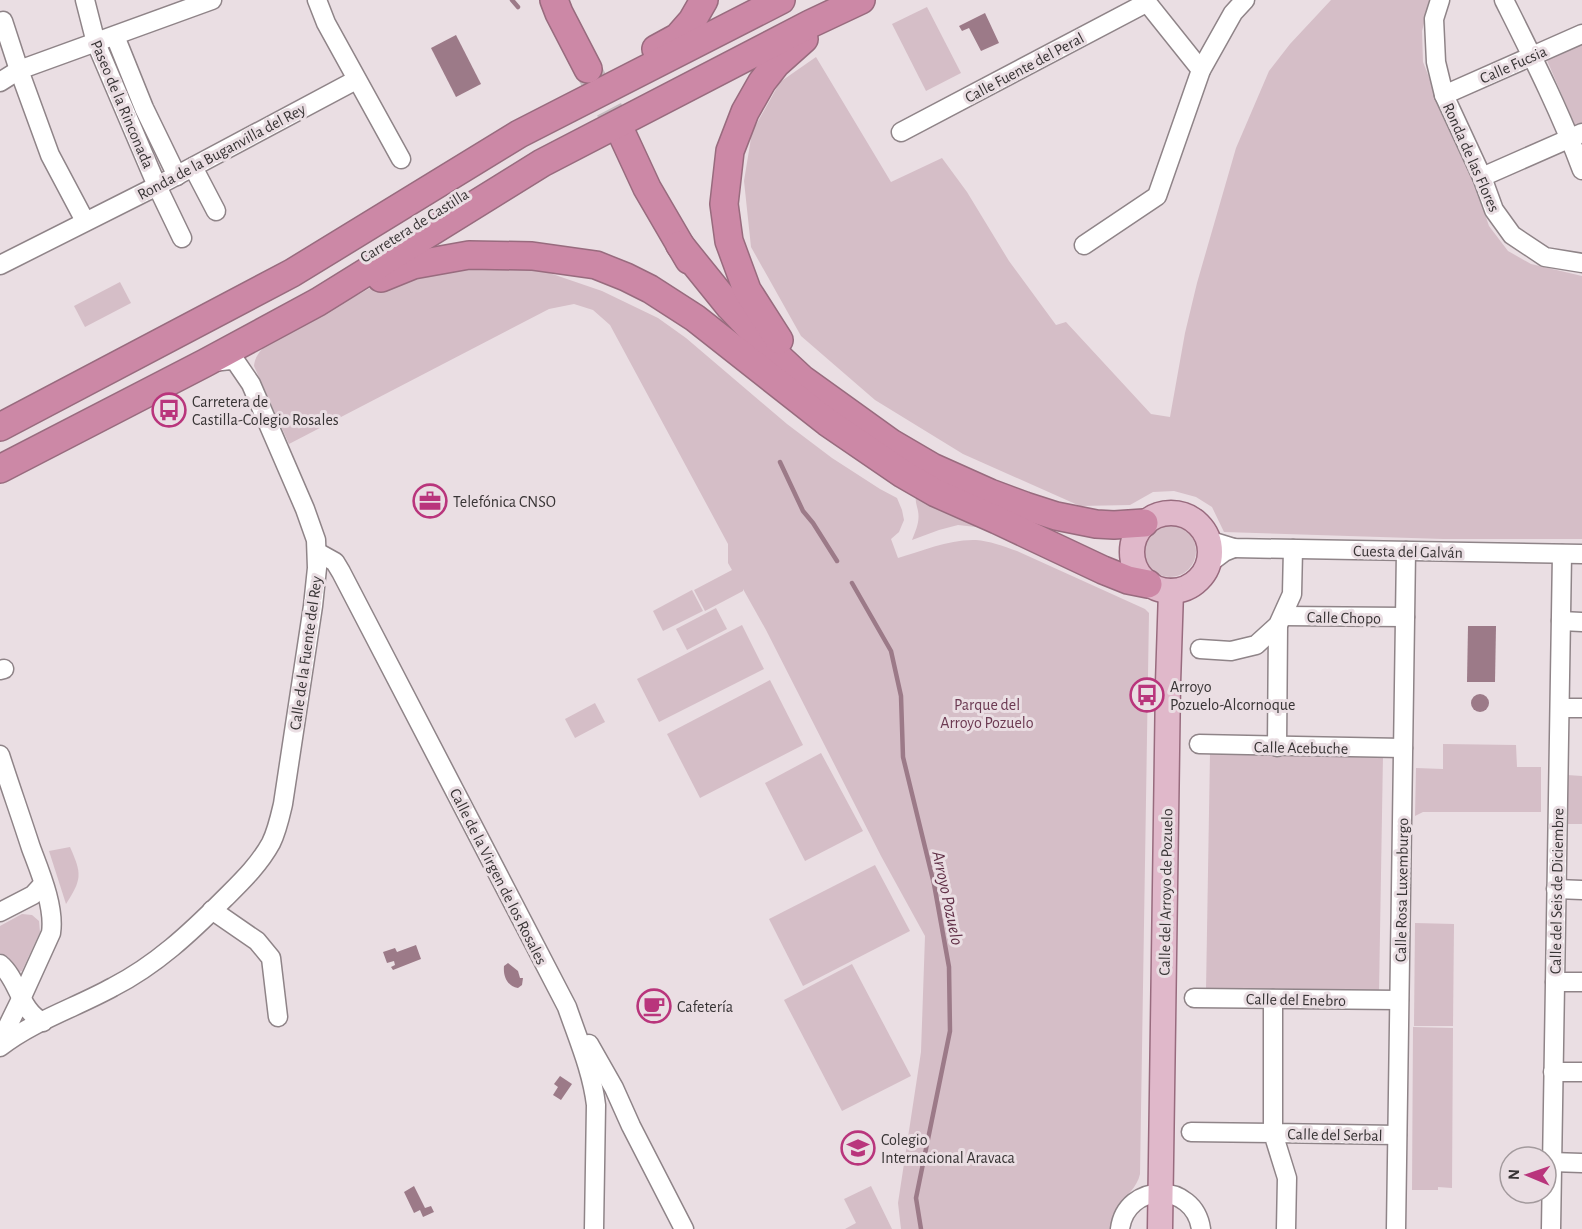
<svg xmlns="http://www.w3.org/2000/svg" width="1582" height="1229" font-family="'Alegreya Sans',sans-serif">
  <style>
    .green { fill: #d5bec7 }
    .water { fill: #9c7a88 }
    .lines { fill: none; stroke-linecap: round; stroke-linejoin: round }
    .stream { stroke: #9c7a88; stroke-width: 4.5 }
    .highway-tunnel { stroke: #c6bcc0; stroke-width: 27; stroke-dasharray: 27 14; stroke-linecap: butt }
    .minor-casing { stroke: #8f8488; stroke-width: 21 }
    .major-casing { stroke: #986b7e; stroke-width: 27 }
    .highway-casing { stroke: #986b7e; stroke-width: 30 }
    .minor { stroke: #fff; stroke-width: 18 }
    .major { stroke: #e0b8ca; stroke-width: 24 }
    .highway { stroke: #cc88a6; stroke-width: 27 }
    .labels { text-anchor: middle; stroke-width: 6; stroke-linejoin: round; paint-order: stroke }
    .street-label { font-size: 16px; fill: #383435; stroke: #eadee3 }
    .poi-label { font-size: 16px; fill: #383435; stroke: #eadee3; text-anchor: start }
    .park-label { font-size: 16px; fill: #6c3a52; stroke: #eadee3 }
    .water-label { font-size: 18px; font-style: italic; fill: #602f46; stroke: #eadee3 }
  </style>
  <rect width="100%" height="100%" fill="#eadee3"/>
  <!-- green -->
  <g class="green">
    <polygon points="1331,0 1430,0 1422,31 1423,62 1443,113 1473,179 1489,226 1508,251 1531,264 1582,276 1582,539 1443,539 1224,532 1212,507 1196,497 1174,491 1153,492 1130,505 1080,506 963,454 875,400 801,336 751,247 744,181 752,132 780,82 816,57 891,182 942,158 967,192 1009,261 1056,325 1066,322 1151,414 1170,417 1185,333 1197,283 1236,148 1269,71 1290,44"/>
    <polygon points="927,7 961,73 926,91 892,24"/>
    <polygon points="1582,43 1582,125 1576,128 1546,58"/>
    <path d="M526,265L602,291L658,318L686,338L787,424L832,458L880,489L897,498L902,510L904,520L899,532L891,539L898,558C922,551 949,539 976,540C989,541 1003,546 1017,551L1145,609L1149,613L1140,1174C1137,1188 1126,1195 1118,1206C1114,1213 1112,1221 1111,1229H901L898,1203L921,1052L925,936L881,856L766,630L743,589V591L705,611L694,590L732,570L728,563V544L610,325L593,310L574,304L549,309L289,444L254,366C255,357 259,352 265,346L381,282L432,269Z"/>
    <polygon points="120,282 131,303 85,327 74,306"/>
    <path d="M916,496L985,528L958,525L939,530L912,540C916,530 920,521 918,511C917,505 915,502 916,496Z"/>
    <circle cx="1170" cy="551" r="26"/>
    <polygon points="692,590 703,611 663,631 653,611"/>
    <polygon points="716,608 727,629 687,650 676,629"/>
    <polygon points="742,625 764,669 659,722 637,679"/>
    <polygon points="770,680 803,745 700,798 667,734"/>
    <polygon points="595,703 605,722 575,738 565,719"/>
    <polygon points="1443,744 1516,745 1517,767 1541,767 1541,812 1423,812 1415,816 1416,768 1443,769"/>
    <polygon points="821,753 863,831 805,861 765,783"/>
    <polygon points="1210,753 1383,755 1379,993 1206,991"/>
    <polygon points="1567,775 1582,776 1582,824 1566,824"/>
    <path d="M70,847C82,874 82,879 66,904L49,851Z"/>
    <polygon points="875,865 910,931 803,986 769,919"/>
    <polygon points="22,914 32,915 39,921 40,932 22,971 16,973 8,957 0,953 0,926"/>
    <polygon points="1415,923 1454,924 1453,1026 1414,1026"/>
    <polygon points="852,964 911,1076 842,1111 784,1000"/>
    <polygon points="1413,1027 1453,1028 1452,1188 1438,1187 1438,1190 1412,1190"/>
    <polygon points="871,1186 892,1229 845,1229 856,1223 844,1199"/>
  </g>
  <!-- water -->
  <g class="water">
    <polygon points="985,13 999,43 981,51 969,28 962,31 959,26"/>
    <polygon points="456,35 481,84 456,97 431,48"/>
    <polygon points="1468,626 1496,626 1495,682 1467,682"/>
    <circle cx="1480" cy="703" r="9"/>
    <polygon points="416,945 421,959 393,970 391,967 395,965 394,961 387,963 383,952 395,948 397,952"/>
    <path d="M508,963L518,971L520,978H523L522,985L518,988C507,986 503,976 504,966Z"/>
    <polygon points="560,1076 572,1084 561,1100 553,1095 558,1087 554,1084"/>
    <polygon points="414,1186 425,1208 431,1206 434,1212 423,1217 420,1210 414,1213 404,1192"/>
  </g>
  <g class="lines">
    <!-- stream -->
    <g class="stream">
      <polyline points="512,0 518,7"/>
      <polyline points="780,462 803,511 813,523 837,561"/>
      <polyline points="852,583 891,651 901,696 903,757 934,884 949,967 950,1031 916,1198 921,1229"/>
    </g>
    <!-- highway-tunnel -->
    <polyline class="highway-tunnel" points="590,73 622,134"/>
    <defs>
      <g id="minor">
        <polyline points="85,0 96,43 157,186 182,238"/>
        <polyline points="317,0 326,23 401,159"/>
        <polyline points="1145,0 1201,70"/>
        <polyline points="1440,0 1434,19 1436,62 1444,95 1482,177 1494,210 1512,235 1545,257 1582,263"/>
        <path d="M1504,0C1532,56 1560,111 1582,170"/>
        <polyline points="0,22 3,21 19,70 50,155 85,221"/>
        <polyline points="115,36 144,108 177,176"/>
        <polyline points="0,82 19,70 212,0"/>
        <polyline points="1444,95 1582,34"/>
        <polyline points="901,132 1146,3"/>
        <polyline points="193,167 216,211"/>
        <polyline points="1482,177 1582,133"/>
        <polyline points="1084,245 1157,196 1201,70 1233,13 1245,0"/>
        <polyline points="0,265 157,186 356,80"/>
        <polyline points="1208,540 1234,548 1582,554"/>
        <path d="M317,552L335,562L341,572L567,1007C578,1039 592,1071 596,1105L594,1229"/>
        <polyline points="1208,564 1224,552 1234,548"/>
        <polyline points="1283,616 1405,617"/>
        <polyline points="1561,621 1582,622"/>
        <polyline points="1200,649 1231,651 1256,645 1278,625 1292,594 1293,549"/>
        <polyline points="0,670 4,669"/>
        <polyline points="1560,708 1582,708"/>
        <polyline points="1199,744 1403,748"/>
        <polyline points="1277,747 1278,625"/>
        <path d="M0,755C10,786 21,817 31,848C40,872 55,907 51,933L21,999L0,1042"/>
        <polyline points="1556,889 1582,890"/>
        <polyline points="212,910 257,941 271,958 278,1017"/>
        <polyline points="0,912 33,895 43,884"/>
        <path d="M0,964C19,980 19,1010 43,1022"/>
        <polyline points="1555,982 1582,982"/>
        <polyline points="1194,998 1399,1000"/>
        <polyline points="1273,999 1273,1133 1397,1135"/>
        <polyline points="589,1044 614,1088 631,1126 684,1229"/>
        <path d="M0,1047C33,1021 77,1007 113,987C156,965 190,933 224,899C241,882 259,865 271,843C277,831 280,817 283,804L313,606L317,568L316,540L305,509L251,384L236,362L230,360L213,362"/>
        <polyline points="1553,1072 1582,1072"/>
        <polyline points="1191,1132 1273,1133 1287,1178 1286,1229"/>
        <polyline points="1551,1162 1582,1163"/>
        <path d="M1120,1229C1126,1182 1194,1181 1201,1229"/>
        <polyline points="1396,1229 1406,551"/>
        <polyline points="1551,1229 1562,554"/>
      </g>
      <g id="major">
        <circle cx="1171" cy="552" r="39"/>
        <polyline points="1160,1229 1168,683 1171,591"/>
      </g>
      <g id="highway">
        <polyline points="554,0 559,13 588,69"/>
        <polyline points="656,49 678,37 692,21 704,0"/>
        <polyline points="622,134 647,188 689,260"/>
        <polyline points="680,245 730,307 773,352 802,379 891,443 932,467 990,493 1025,506 1056,516 1096,524 1114,525 1144,523"/>
        <polyline points="381,278 413,265 469,255 532,256 596,265 626,277 650,289 695,318 827,422 903,474 936,493 997,520 1103,570 1128,580 1148,584"/>
        <polyline points="779,340 747,290 729,241 724,204 730,151 745,112 762,82 776,64 804,39"/>
        <polyline points="0,427 292,273 519,134 781,0"/>
        <polyline points="0,469 205,363 318,302 542,163 810,24 861,0"/>
      </g>
    </defs>
    <!-- minor casing -->
    <use href="#minor" class="minor-casing"/>
    <!-- major casing -->
    <use href="#major" class="major-casing"/>
    <!-- highway casing -->
    <use href="#highway" class="highway-casing"/>
    <!-- minor -->
    <use href="#minor" class="minor"/>
    <!-- major -->
    <use href="#major" class="major"/>
    <!-- highway -->
    <use href="#highway" class="highway"/>
  </g>
  <!-- icons -->
  <defs>
    <symbol id="bus-ring" viewBox="-11 -11 22 22"><circle r="9.5" fill="#eadee3" stroke="#b9357c" stroke-width="1.5"/><path d="M-5-6H5V4H4V6H2V4H-2V6H-4V4H-5ZM-3.5-4V0h7V-4ZM-3.5 1.2v1.5H-2V1.2ZM2 1.2v1.5H3.5V1.2Z" fill="#b9357c"/></symbol>
    <symbol id="office-ring" viewBox="-11 -11 22 22"><circle r="9.5" fill="#eadee3" stroke="#b9357c" stroke-width="1.5"/><path d="M-6-3h4V-5.5h4V-3h4V5H-6ZM-1-4.5V-3h2v-1.5ZM-6 0V1H6V0Z" fill="#b9357c"/></symbol>
    <symbol id="cafe-ring" viewBox="-11 -11 22 22"><circle r="9.5" fill="#eadee3" stroke="#b9357c" stroke-width="1.5"/><path d="M-5.5-4.5H6V0H3Q3 3.5 0 3.5H-2.5Q-5.5 3.5-5.5 0ZM3-3.2v2h1.7v-2ZM-6 4.5H4V6H-6Z" fill="#b9357c"/></symbol>
    <symbol id="school-ring" viewBox="-11 -11 22 22"><circle r="9.5" fill="#eadee3" stroke="#b9357c" stroke-width="1.5"/><path d="M0-5L7-2L0 1L-7-2ZM-4 1L0 2.5L4 1V4Q0 6-4 4Z" fill="#b9357c"/></symbol>
  </defs>
  <g fill-rule="evenodd">
    <use href="#bus-ring" x="150" y="391" width="38" height="38"/>
    <use href="#office-ring" x="411" y="482" width="38" height="38"/>
    <use href="#bus-ring" x="1128" y="676" width="38" height="38"/>
    <use href="#cafe-ring" x="635" y="987" width="38" height="38"/>
    <use href="#school-ring" x="839" y="1129" width="38" height="38"/>
  </g>
  <g class="labels">
    <!-- street labels -->
    <g class="street-label">
      <text transform="translate(1513 64) rotate(-24)" y="6">Calle Fucsia</text>
      <text transform="translate(1024 67) rotate(-28)" y="6">Calle Fuente del Peral</text>
      <text transform="translate(123 104) rotate(67)" y="6">Paseo de la Rinconada</text>
      <text transform="translate(221 151) rotate(-28)" y="6">Ronda de la Buganvilla del Rey</text>
      <text transform="translate(1472 157) rotate(66)" y="6">Ronda de las Flores</text>
      <text transform="translate(414 225) rotate(-32)" y="6">Carretera de Castilla</text>
      <text transform="translate(1408 551) rotate(1)" y="6">Cuesta del Galván</text>
      <text transform="translate(1344 617) rotate(1)" y="6">Calle Chopo</text>
      <text transform="translate(305 653) rotate(-82)" y="6">Calle de la Fuente del Rey</text>
      <text transform="translate(1301 747) rotate(1)" y="6">Calle Acebuche</text>
      <text transform="translate(499 876) rotate(63)" y="6">Calle de la Virgen de los Rosales</text>
      <text transform="translate(1401 890) rotate(-89)" y="6">Calle Rosa Luxemburgo</text>
      <text transform="translate(1556 891) rotate(-89)" y="6">Calle del Seis de Diciembre</text>
      <text transform="translate(1165 892) rotate(-89)" y="6">Calle del Arroyo de Pozuelo</text>
      <text transform="translate(1296 999) rotate(1)" y="6">Calle del Enebro</text>
      <text transform="translate(1335 1134) rotate(1)" y="6">Calle del Serbal</text>
    </g>
    <!-- poi labels -->
    <g class="poi-label">
      <text x="192" y="407">Carretera de<tspan x="192" dy="18">Castilla-Colegio Rosales</tspan></text>
      <text x="453" y="507">Telefónica CNSO</text>
      <text x="1170" y="692">Arroyo<tspan x="1170" dy="18">Pozuelo-Alcornoque</tspan></text>
      <text x="677" y="1012">Cafetería</text>
      <text x="881" y="1145">Colegio<tspan x="881" dy="18">Internacional Aravaca</tspan></text>
    </g>
    <!-- park labels -->
    <g class="park-label">
      <text x="987" y="710">Parque del<tspan x="987" dy="18">Arroyo Pozuelo</tspan></text>
    </g>
    <!-- water labels -->
    <g class="water-label">
      <text transform="translate(948 898) rotate(78)" y="6">Arroyo Pozuelo</text>
    </g>
  </g>
  <!-- north arrow -->
  <g transform="translate(1528 1175) rotate(272)"><circle r="28" fill="#eadee3" stroke="#a39a9d" stroke-width="1.5"/>
  <path d="M0-4.5L10 22L0 15L-10 22Z" fill="#b9357c"/>
  <text y="-9" font-size="16" font-weight="bold" text-anchor="middle" fill="#383435">N</text>
  </g>
</svg>
